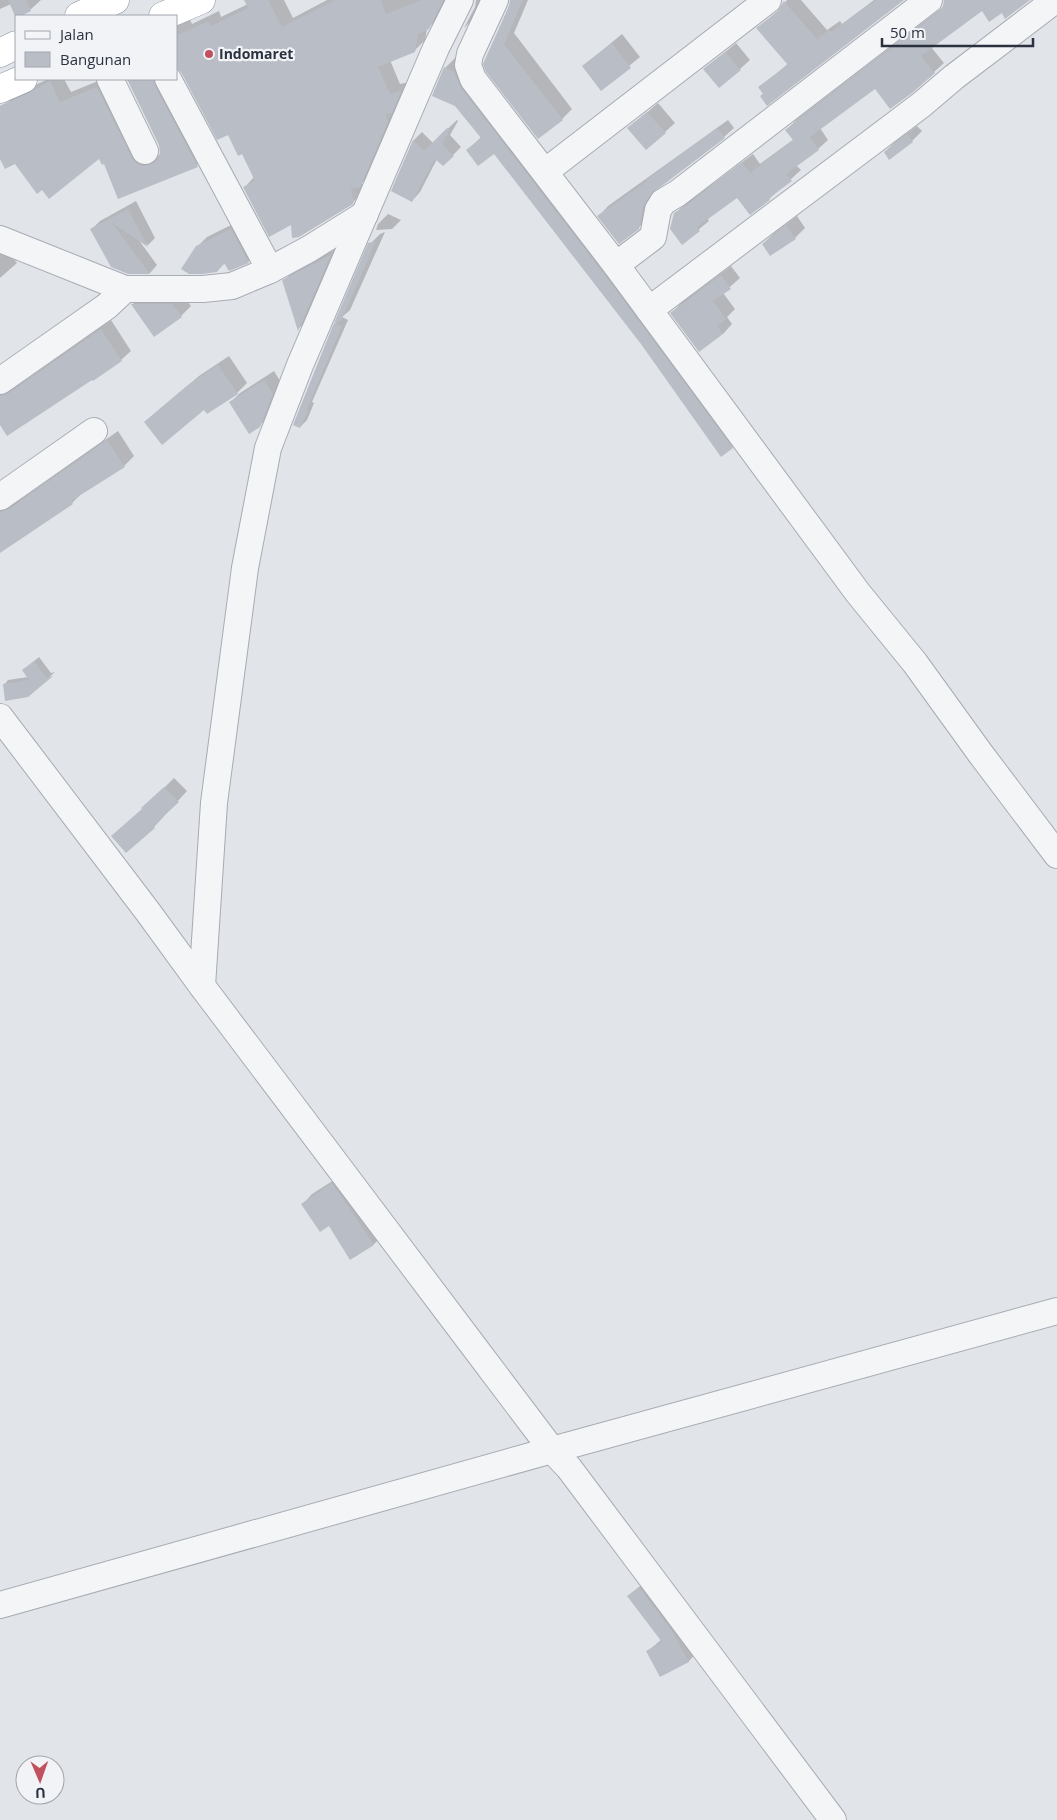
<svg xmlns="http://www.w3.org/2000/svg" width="1057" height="1820" font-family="'Open Sans',sans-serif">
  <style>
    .shadow { fill: #0003 }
    .building { fill: #b9bdc5 }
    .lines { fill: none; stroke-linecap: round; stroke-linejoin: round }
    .minor-casing { stroke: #a7abb3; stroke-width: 28 }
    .highway-casing { stroke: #8a919e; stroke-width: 29 }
    .minor { stroke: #f4f5f7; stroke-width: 26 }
    .highway { stroke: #fff; stroke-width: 28 }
    .poi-dot { fill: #c2515f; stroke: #f1f3f6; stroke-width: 2 }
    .labels { text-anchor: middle; stroke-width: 4.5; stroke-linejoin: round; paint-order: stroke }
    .poi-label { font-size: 14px; font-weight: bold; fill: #2b323f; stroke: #f1f3f6; text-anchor: start }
  </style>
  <rect width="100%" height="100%" fill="#e1e4e9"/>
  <!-- shadow -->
  <g class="shadow">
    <polygon points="0,0 41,0 30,10 18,16 11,4 0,9"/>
    <polygon points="246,0 284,0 293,18 327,0 447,0 439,17 427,29 425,40 414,51 390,60 400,84 410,82 370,175 362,183 363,192 352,203 292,223 244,188 254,177 243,153 176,65 176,23 189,17 192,24 219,11 221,17 248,4"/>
    <polygon points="476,0 483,0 475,17 464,28 475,7"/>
    <polygon points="511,0 528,0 514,33 572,109 562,119 487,71"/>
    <polygon points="787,0 801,0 827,30 840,21 842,24 874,0 902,0 764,94 760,87 789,63 758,28 781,8"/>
    <polygon points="945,0 1028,0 1002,12 982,9 931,47 944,63 934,72 875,88 820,128 828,140 818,149 796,165 801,170 769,199 738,196 707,218 709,221 682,243 675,214 685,204 698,195 753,154 760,164 794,139 787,130 796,120 943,7"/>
    <polygon points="622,34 640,57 601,89 583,66"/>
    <polygon points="736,43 750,60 740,69 705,69"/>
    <polygon points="455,58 464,62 742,437 732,447 642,343 494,152 468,150 481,137 445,68"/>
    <polygon points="48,79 64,79 71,92 103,79 155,156 160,155 160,145 129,81 131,79 167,79 208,155 197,165 176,175 104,163 100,157 16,163 0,160 0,106 8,102 16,94"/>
    <polygon points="658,103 675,123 665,132 629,128"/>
    <polygon points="457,120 458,121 450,135 461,147 443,165 437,159 420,192 412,201 392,191 414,140 422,132 433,143"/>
    <polygon points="728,120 734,128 724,137 657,187 653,196 649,217 638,228 599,216 608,206"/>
    <polygon points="917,126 922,131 912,141 885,152 895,142"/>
    <polygon points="136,201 155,238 148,245 138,239 157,265 150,273 128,273 92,229 100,221"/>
    <polygon points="388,214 401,220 392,229 376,230 378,224"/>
    <polygon points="797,216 805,228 795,238 763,244 773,234"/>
    <polygon points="241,220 258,252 248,262 229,270 225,263 217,271 197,247 207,237"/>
    <polygon points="385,232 350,310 342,317 348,320 312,402 314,403 307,420 300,427 335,324 339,320 370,244 380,234"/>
    <polygon points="0,241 17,263 0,278"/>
    <polygon points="338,248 307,321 299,328 284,281 292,272"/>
    <polygon points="731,266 740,278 723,293 735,309 727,317 732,324 723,334 672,313 681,303"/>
    <polygon points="141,295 182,295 191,306 181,316 154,336 132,305"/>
    <polygon points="111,320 131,351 121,360 0,423 0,388 20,384"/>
    <polygon points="229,356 247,383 237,393 207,412 205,408 145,422 199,376"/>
    <polygon points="274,371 282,384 270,415 259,426 231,402 240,393"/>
    <polygon points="118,431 134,456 124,466 83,492 72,503 0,552 0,506 20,500"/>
    <polygon points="39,657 51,673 55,672 27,696 4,685 8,680 28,677 28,666"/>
    <polygon points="174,778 187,791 154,827 126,851 143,809"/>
    <polygon points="342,1175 383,1235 374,1244 351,1258 329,1225 303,1204 312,1194"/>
    <polygon points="649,1578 698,1651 689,1661 661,1675 648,1651 662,1639 629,1596"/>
  </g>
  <!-- building -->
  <g class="building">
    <polygon points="8,0 26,0 31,11 21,16 16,16 16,18"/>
    <polygon points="244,0 268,0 282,27 335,0 381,0 386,14 421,0 443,0 429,29 418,34 415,52 378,67 390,94 401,91 392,113 386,114 388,122 360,187 351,189 354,201 353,204 299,237 292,238 291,225 269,237 243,187 255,181 242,154 238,156 228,135 217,140 181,72 176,67 176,36 208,21 211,26 248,8"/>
    <polygon points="510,0 523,0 504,44 563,120 538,139 486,72 483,64 509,6"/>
    <polygon points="876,0 904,0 767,106 760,96 763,94 758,87 788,65 756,28 777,12 784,1 817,39 829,30 831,32"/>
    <polygon points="944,0 1030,0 1005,19 1002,13 989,22 982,11 921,56 935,73 912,93 890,109 875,89 810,137 819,150 786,174 792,181 769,198 770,200 750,215 737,198 697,227 700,231 682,245 670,229 674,213 687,205 742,162 750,173 793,140 785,130 938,12 943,6"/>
    <polygon points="612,43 631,68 601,91 582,66"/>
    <polygon points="725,52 741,70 719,88 703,69"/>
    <polygon points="444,67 454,72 461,88 604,274 733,448 721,457 641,344 494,154 478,166 466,150 481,138 455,106 432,96"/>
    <polygon points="127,79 153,79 155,86 198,167 118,199 104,164 102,165 99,159 49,199 42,190 37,194 15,164 5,169 0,159 0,106 29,93 50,81 60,102 97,87 132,158 136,163 143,166 152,164 157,160 160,153 159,145"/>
    <polygon points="647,112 666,133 646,150 627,128"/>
    <polygon points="447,128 450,130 442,144 454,156 443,166 435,159 412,202 391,191 413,140 424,151"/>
    <polygon points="717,128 725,138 651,194 643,207 639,229 619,244 597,216 647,181 646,180"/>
    <polygon points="907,134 913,142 889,160 884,152"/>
    <polygon points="128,209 148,247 112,223 150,274 128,274 111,267 90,229"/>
    <polygon points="786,225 796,239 770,256 762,244"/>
    <polygon points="231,229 249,263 229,271 224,263 217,272 202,274 189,274 181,269 196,246"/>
    <polygon points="376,241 341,321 334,323 368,243"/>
    <polygon points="331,255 298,331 282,280"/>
    <polygon points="721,275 731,289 713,301 726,319 717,326 723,334 699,352 670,313"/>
    <polygon points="131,304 172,304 182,317 154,337"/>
    <polygon points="334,323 342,326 307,409 309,410 300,428 293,425"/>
    <polygon points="101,329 122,361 93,381 92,380 7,436 0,425 0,396 9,393"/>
    <polygon points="218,365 238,394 207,414 204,410 162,445 144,422 188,385"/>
    <polygon points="264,380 273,394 260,427 249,434 229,402"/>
    <polygon points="107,440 125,467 71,501 73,504 0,553 0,512 9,509"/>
    <polygon points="34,661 46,677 53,676 28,697 5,701 3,684 29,680 22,670"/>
    <polygon points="164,787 179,802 153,826 155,828 126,853 111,836 142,809 141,808"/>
    <polygon points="332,1183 374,1245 350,1260 329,1226 320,1232 301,1204"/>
    <polygon points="639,1587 672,1631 689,1662 660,1677 646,1651 662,1642 627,1596"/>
  </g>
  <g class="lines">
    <defs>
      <g id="minor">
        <polyline points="495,0 470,54 468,65 473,79 616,265 858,593 915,663 980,753 1057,855"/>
        <polyline points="110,79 145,151"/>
        <polyline points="168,79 270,270"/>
        <polyline points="546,171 768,0"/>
        <polyline points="0,239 125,289 203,289 232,286 270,270 309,249 365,214"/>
        <polyline points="616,265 653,237 658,210 663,202 678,193 929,0"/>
        <polyline points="649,310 921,105 954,77 1050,4"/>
        <polyline points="0,381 107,306 125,289"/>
        <polyline points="0,497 94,431"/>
        <polyline points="0,717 148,912 202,986 475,1348 552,1450 569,1468 833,1820"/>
        <polyline points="202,986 214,803 245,568 268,448 300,365 436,48 460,0"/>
        <polyline points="0,1605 552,1450 1057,1311"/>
      </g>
      <g id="highway">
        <polyline points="79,16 115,0"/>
        <polyline points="163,16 201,0"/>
        <polyline points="0,53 16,45"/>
        <polyline points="0,89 23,79"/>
      </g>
    </defs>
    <!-- minor casing -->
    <use href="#minor" class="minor-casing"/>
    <!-- highway casing -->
    <use href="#highway" class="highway-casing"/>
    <!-- minor -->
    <use href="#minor" class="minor"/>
    <!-- highway -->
    <use href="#highway" class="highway"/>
  </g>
  <!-- markers -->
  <circle class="poi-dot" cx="209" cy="54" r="5"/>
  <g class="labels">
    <!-- poi labels -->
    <g class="poi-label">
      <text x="219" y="59">Indomaret</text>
    </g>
  </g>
  <!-- legend -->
  <rect x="15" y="15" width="162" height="65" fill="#f1f3f6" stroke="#a2a6ad"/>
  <rect x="25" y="31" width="25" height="8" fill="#f4f5f7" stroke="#a2a6ad"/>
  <text x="60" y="40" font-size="15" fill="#2b323f">Jalan</text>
  <rect x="25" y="52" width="25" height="15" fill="#b9bdc5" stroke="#a2a6ad"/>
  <text x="60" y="65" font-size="15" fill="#2b323f">Bangunan</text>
  <!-- north arrow -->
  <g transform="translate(40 1780) rotate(178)"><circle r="24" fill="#f1f3f6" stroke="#a2a6ad"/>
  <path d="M0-4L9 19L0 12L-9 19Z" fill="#c2515f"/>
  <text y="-8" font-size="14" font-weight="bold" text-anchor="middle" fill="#2b323f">U</text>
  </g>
  <!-- scale -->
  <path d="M882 38v8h151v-8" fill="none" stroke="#2b323f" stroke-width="2.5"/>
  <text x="890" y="38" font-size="15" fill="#2b323f" stroke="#f1f3f6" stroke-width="4" paint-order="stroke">50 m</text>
</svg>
